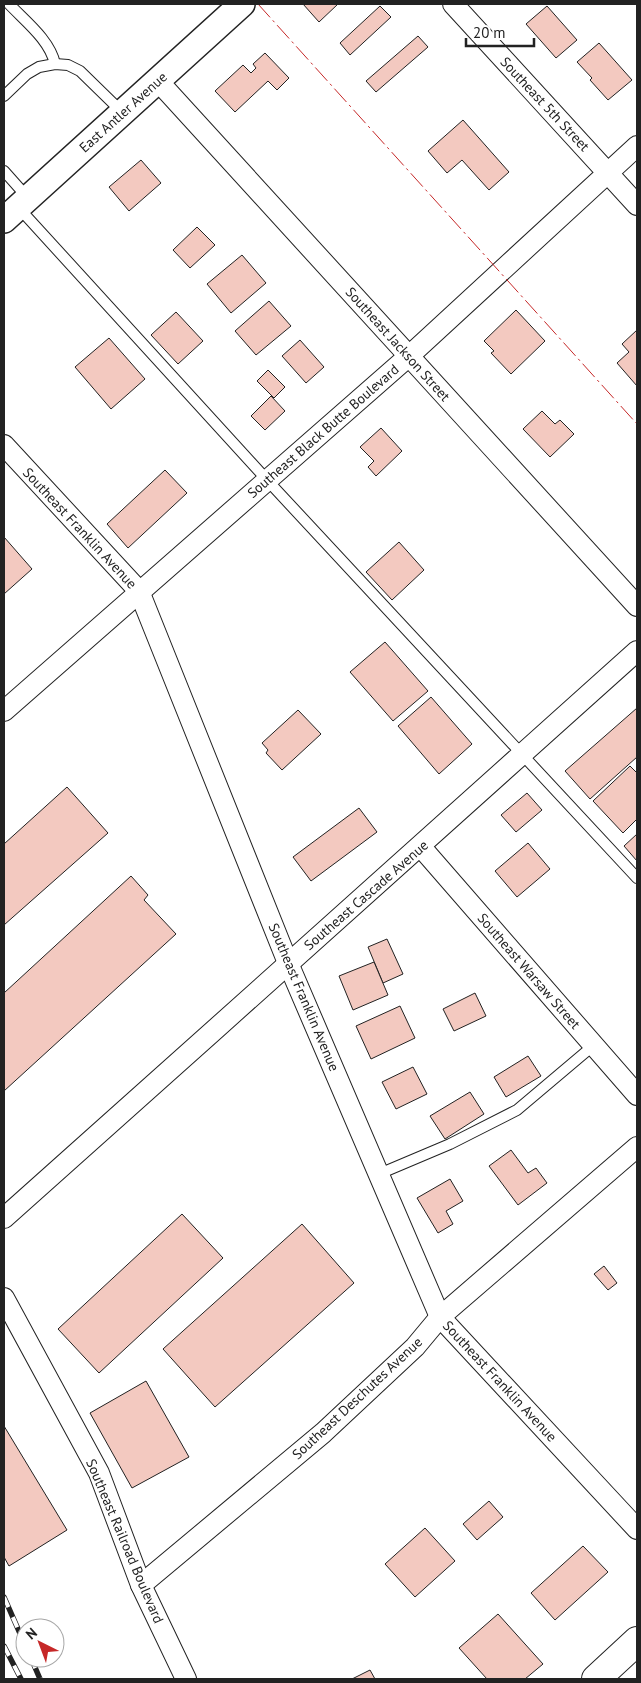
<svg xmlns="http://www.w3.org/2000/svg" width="641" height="1683" font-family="'PT Sans',sans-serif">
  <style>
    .building { fill: #f3c9c0; stroke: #222 }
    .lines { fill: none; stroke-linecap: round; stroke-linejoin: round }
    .service-casing { stroke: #222; stroke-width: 12 }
    .minor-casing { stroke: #222; stroke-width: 22 }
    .tertiary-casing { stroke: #222; stroke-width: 28 }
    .trunk-casing { stroke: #222; stroke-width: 30 }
    .service { stroke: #fff; stroke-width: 10 }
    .minor { stroke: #fff; stroke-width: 20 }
    .tertiary { stroke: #fff; stroke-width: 25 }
    .trunk { stroke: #fff; stroke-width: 28 }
    .rail-casing { stroke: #222; stroke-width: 5.5 }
    .rail { stroke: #fff; stroke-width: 4; stroke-dasharray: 11; stroke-linecap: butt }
    .power { stroke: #c62828; stroke-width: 1; stroke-dasharray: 18 4 2.5 4; stroke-linecap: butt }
    .labels { text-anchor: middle; stroke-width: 4; stroke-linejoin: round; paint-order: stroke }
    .street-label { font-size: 14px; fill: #222; stroke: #fff }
  </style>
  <rect width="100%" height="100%" fill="#fff"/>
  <!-- building -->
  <g class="building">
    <polygon points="303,4 338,4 319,22"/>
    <polygon points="380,6 391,17 350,55 340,43"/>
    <polygon points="547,6 577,40 556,58 526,24"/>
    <polygon points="418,36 428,47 376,92 366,81"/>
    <polygon points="599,43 632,80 608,100 590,80 592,78 577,62"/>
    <polygon points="265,53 289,78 277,90 268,81 235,112 215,91 243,65 251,73 256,68 253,64"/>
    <polygon points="463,120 509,172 489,190 462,160 447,173 428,151"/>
    <polygon points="141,160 161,183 129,211 109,187"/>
    <polygon points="197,227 215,245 190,268 173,250"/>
    <polygon points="242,255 266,283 231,313 207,284"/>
    <polygon points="269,301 291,326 256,355 235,331"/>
    <polygon points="516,310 545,341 511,374 491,353 494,351 484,341"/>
    <polygon points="176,312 203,341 178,364 151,335"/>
    <polygon points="637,330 637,386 617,363 629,352 622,344"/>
    <polygon points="109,338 145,379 111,409 75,367"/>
    <polygon points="300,340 324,367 306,383 282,356"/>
    <polygon points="268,370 285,387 274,398 257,381"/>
    <polygon points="271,396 285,411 265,430 251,416"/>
    <polygon points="542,411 555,424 560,420 574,434 550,457 523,429"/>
    <polygon points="381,428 402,451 376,476 368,467 374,461 360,447"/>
    <polygon points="165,470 187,493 128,548 107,524"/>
    <polygon points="4,537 32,569 4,594"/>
    <polygon points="399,542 424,570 392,600 366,572"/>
    <polygon points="385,642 428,691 393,721 350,672"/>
    <polygon points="431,697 472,744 439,774 398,726"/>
    <polygon points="637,708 637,757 590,799 565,771"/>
    <polygon points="298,710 321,734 282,770 266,753 268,750 262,743"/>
    <polygon points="630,766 637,773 637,819 623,833 593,801"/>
    <polygon points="67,787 108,833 4,925 4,844"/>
    <polygon points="527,793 542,810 516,832 501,815"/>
    <polygon points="359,808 377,832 311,881 293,857"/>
    <polygon points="637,834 637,861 624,846"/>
    <polygon points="528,843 550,869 517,897 495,871"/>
    <polygon points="131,876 148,895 144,900 176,934 4,1091 4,993"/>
    <polygon points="387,939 403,974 383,983 368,947"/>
    <polygon points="374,962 388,995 353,1010 339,976"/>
    <polygon points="475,993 486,1016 454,1031 443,1009"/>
    <polygon points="400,1006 415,1038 371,1059 356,1026"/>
    <polygon points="528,1056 541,1076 506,1097 494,1077"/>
    <polygon points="413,1067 427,1094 396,1109 382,1082"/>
    <polygon points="470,1092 484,1114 445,1139 430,1116"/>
    <polygon points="511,1150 528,1173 536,1168 547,1183 518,1205 489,1166"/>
    <polygon points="450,1179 463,1201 446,1211 453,1224 438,1233 417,1198"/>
    <polygon points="182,1214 223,1258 99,1373 58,1329"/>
    <polygon points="302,1224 354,1283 215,1407 163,1349"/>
    <polygon points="604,1266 617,1283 608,1290 594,1274"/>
    <polygon points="146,1381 189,1457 132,1488 90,1413"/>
    <polygon points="4,1426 67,1530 9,1566 4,1557"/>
    <polygon points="489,1501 503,1517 477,1540 463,1524"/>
    <polygon points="425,1528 455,1561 415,1597 385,1564"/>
    <polygon points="583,1546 608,1572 555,1620 531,1593"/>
    <polygon points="498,1614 543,1664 525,1679 487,1679 459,1648"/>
    <polygon points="370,1670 375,1679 352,1679"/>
  </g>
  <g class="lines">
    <defs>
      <g id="service">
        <path d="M9,4C25,21 50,40 55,64"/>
        <polyline points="4,96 27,74 39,67 55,64 68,65 80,71 122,112"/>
        <polyline points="4,171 28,198"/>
        <polyline points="18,207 268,481 637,878"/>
        <polyline points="379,1174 450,1144 517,1110 594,1045"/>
      </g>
      <g id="minor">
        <polyline points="453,4 637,205"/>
        <polyline points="158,81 637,606"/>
        <polyline points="4,445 139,591 288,963 440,1317 637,1529"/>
        <polyline points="4,711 409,356 637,146"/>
        <polyline points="421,847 637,1095"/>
        <path d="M4,1218C215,1029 427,841 637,651"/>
        <polyline points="4,1298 99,1473 141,1585 186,1679"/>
        <polyline points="141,1585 323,1433 415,1347 440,1317 637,1147"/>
      </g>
      <polyline id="tertiary" points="4,220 242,4"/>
      <polyline id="trunk" points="596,1679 637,1641"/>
    </defs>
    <!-- service casing -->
    <use href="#service" class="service-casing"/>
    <!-- minor casing -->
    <use href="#minor" class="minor-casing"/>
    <!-- tertiary casing -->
    <use href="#tertiary" class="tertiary-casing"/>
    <!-- trunk casing -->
    <use href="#trunk" class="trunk-casing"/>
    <!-- service -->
    <use href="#service" class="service"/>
    <!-- minor -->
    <use href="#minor" class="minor"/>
    <!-- tertiary -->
    <use href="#tertiary" class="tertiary"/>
    <!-- trunk -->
    <use href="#trunk" class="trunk"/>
    <defs>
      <g id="rail">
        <polyline points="4,1597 25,1645"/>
        <polyline points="4,1646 21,1679"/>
        <polyline points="31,1658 40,1679"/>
      </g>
    </defs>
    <!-- rail casing -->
    <use href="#rail" class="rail-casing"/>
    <!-- rail -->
    <use href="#rail" class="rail"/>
    <!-- power -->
    <polyline class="power" points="258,4 637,424"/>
  </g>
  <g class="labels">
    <!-- street labels -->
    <g class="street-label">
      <text transform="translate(545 104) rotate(47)" y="5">Southeast 5th Street</text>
      <text transform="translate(123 112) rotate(-42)" y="5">East Antler Avenue</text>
      <text transform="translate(398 344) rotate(48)" y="5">Southeast Jackson Street</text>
      <text transform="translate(323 431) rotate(-41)" y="5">Southeast Black Butte Boulevard</text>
      <text transform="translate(80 528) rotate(47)" y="5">Southeast Franklin Avenue</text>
      <text transform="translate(366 895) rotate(-41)" y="5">Southeast Cascade Avenue</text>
      <text transform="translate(529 971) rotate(49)" y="5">Southeast Warsaw Street</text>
      <text transform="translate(304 997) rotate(67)" y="5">Southeast Franklin Avenue</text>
      <text transform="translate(500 1381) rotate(47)" y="5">Southeast Franklin Avenue</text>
      <text transform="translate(357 1398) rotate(-43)" y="5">Southeast Deschutes Avenue</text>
      <text transform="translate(125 1541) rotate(67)" y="5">Southeast Railroad Boulevard</text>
    </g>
  </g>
  <!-- border -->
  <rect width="641" height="1683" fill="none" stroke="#222222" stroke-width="10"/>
  <!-- north arrow -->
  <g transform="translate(40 1643) rotate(318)"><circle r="24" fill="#ffffff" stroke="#a7a7a7"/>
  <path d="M0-4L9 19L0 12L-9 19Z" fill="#c62828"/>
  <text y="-8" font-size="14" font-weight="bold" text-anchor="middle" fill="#222222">N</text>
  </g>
  <!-- scale -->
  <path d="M466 38v8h68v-8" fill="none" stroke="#222222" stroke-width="2.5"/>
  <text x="473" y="38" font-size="15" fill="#222222" stroke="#ffffff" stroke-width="4" paint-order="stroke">20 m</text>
</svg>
